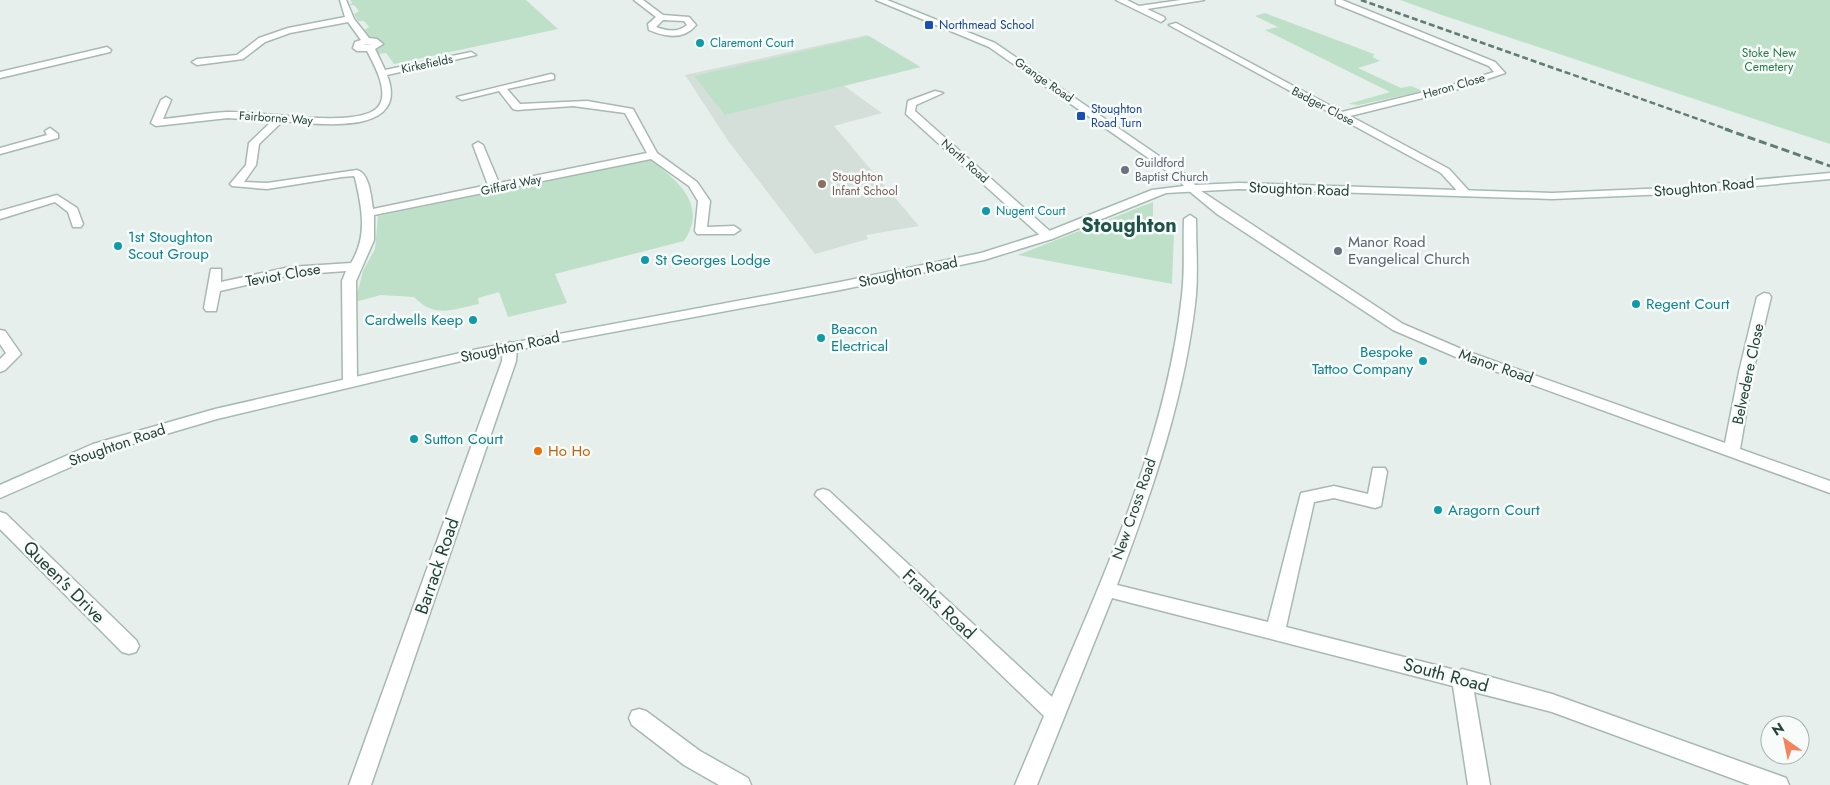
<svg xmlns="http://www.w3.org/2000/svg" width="1830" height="785" font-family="Jost,sans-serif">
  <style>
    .built { fill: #d4dfda }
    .green { fill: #bfe0c8 }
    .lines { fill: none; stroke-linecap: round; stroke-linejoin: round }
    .street-casing { stroke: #a8b8b2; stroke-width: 3 }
    .secondary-casing { stroke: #a4bbb3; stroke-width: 3 }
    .street { fill: #fff; fill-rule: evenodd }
    .secondary { fill: #fff; fill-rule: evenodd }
    .rail-far1 { stroke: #5f7d75; stroke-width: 2.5; stroke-dasharray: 6 3; stroke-linecap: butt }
    .rail { stroke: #5f7d75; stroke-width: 3; stroke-dasharray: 8 4; stroke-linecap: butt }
    .transit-dot { fill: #1a4fb4; stroke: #f7fbf9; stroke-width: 2 }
    .culture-dot { fill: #0f9aa8; stroke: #f7fbf9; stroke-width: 2 }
    .worship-dot { fill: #6b7280; stroke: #f7fbf9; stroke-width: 2 }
    .education-dot { fill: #8d6e63; stroke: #f7fbf9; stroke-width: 2 }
    .food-dot { fill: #e8710a; stroke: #f7fbf9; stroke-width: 2 }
    .labels { text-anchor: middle; stroke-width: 5; stroke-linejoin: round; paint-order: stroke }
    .far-transit-label { font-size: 12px; fill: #164399; stroke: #f7fbf9; text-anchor: start }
    .far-culture-label { font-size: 12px; fill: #0d838f; stroke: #f7fbf9; text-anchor: start }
    .far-park-label { font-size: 12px; fill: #2d7a4b; stroke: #f7fbf9 }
    .far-street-label { font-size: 12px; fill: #24423a; stroke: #f7fbf9 }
    .far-worship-label { font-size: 12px; fill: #5b616d; stroke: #f7fbf9; text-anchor: start }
    .far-education-label { font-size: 12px; fill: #785e54; stroke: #f7fbf9; text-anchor: start }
    .street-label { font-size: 15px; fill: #24423a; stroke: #f7fbf9 }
    .culture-label { font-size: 15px; fill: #0d838f; stroke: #f7fbf9; text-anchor: start }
    .worship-label { font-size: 15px; fill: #5b616d; stroke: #f7fbf9; text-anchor: start }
    .food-label { font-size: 15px; fill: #c56008; stroke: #f7fbf9; text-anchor: start }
    .near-street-label { font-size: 18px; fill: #24423a; stroke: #f7fbf9 }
    .district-label { font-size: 20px; font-weight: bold; fill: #1f5548; stroke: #f7fbf9 }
  </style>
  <rect width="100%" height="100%" fill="#e6efeb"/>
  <!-- built -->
  <polygon class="built" points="867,35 921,67 844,86 882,113 834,126 919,226 866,235 868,239 815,254 729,142 685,75"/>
  <!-- green -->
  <g class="green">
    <polygon points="350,0 526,0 558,29 394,64 386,53 378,54 375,48 381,43 369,38 364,30 369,27 364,21 358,21 354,14 359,11 354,5 349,5 352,3"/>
    <polygon points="1400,0 1830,0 1830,144 1442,15"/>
    <polygon points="1265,13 1374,54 1373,57 1380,61 1358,68 1401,88 1411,86 1423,91 1359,105 1348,104 1390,92 1265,30 1278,27 1255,16"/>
    <polygon points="869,36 920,67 725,115 694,76"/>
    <path d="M650,159C676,180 709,204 684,241L555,274L567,303L508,317L499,292L478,298L479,304C453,309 435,319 414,297L381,295L355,302L363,271L375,249L378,216Z"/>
    <polygon points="1153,202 1153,230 1174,233 1172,284 1018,255"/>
  </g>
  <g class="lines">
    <defs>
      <g id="street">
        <path d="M340,0H346L354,19L369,38L377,39L383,44L375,49L385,70L471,52L476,55L387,75C411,137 318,124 283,121L259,144L256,165L244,182L267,183L357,170C370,174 371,197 373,209L488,185L473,145L478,142L483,145L499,183L647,153L625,113L573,106L517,110L513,109L499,91L462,100L457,97L551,74L554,75V79L507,89L520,104L587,101L633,109L657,153L697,182L710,201L707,227L734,226L740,230L734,234H697L695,231L698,201L689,186L651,159L374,215V240L356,281L357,382L350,387L343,382L342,281L346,271L290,275L220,291L216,311H206L204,308L211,269H221V282L290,267L351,263C368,236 362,208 355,178L354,176L342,177L267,189L232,186L230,184L246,165L249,143L272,121L228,118L156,126L151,123L161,100L166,97L171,100L163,119C184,117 206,113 227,112C259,111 355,129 377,108C391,94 374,64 367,51H357L353,48L355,42L361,40L348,22L290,33L265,42L243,59L197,65L192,62L197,59L237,55L259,38L288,28L345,17ZM367,44H372L363,45Z"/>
        <path d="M634,0H643L663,15L689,17L696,25C684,40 665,37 649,30L648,24L656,17ZM663,20L684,21L687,25C678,33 667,31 656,27Z"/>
        <polygon points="1116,0 1127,0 1139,6 1181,0 1204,0 1147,9 1164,17 1165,19 1161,22"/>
        <polygon points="1336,0 1342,0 1495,62 1505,73 1455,90 1350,116 1449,169 1470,192 1470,196 1462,196 1441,173 1169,25 1176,23 1342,112 1449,86 1494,72 1489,66 1336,4"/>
        <polygon points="107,47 111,50 110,52 0,78 0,72"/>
        <polygon points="935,91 943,93 916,105 915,111 1052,233 1054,236 1052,239 1044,239 906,114 908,101"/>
        <polygon points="50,128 58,134 58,138 0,154 0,148 47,135 45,131"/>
        <polygon points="1192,185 1403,324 1466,351 1725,443 1739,372 1757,297 1764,293 1769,294 1771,297 1753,372 1740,449 1830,481 1830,493 1456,357 1393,330 1217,214 1188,190 1188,186"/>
        <polygon points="57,195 77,208 83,224 81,227 73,227 68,212 55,202 0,219 0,211"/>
        <path d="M1190,215L1196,219C1196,244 1198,270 1196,295C1186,394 1152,492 1117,585L1268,622L1301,493L1334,486L1368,494L1373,468H1385L1387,472L1381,506L1375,508L1334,498L1314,502L1286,627L1459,671L1462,669L1552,694L1778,775L1786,778L1789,785H1750L1552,712L1474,692L1490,785H1468L1453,686L1112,598L1037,785H1015L1044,716L815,495L817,491L823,489L829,491L1052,697C1107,569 1167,435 1182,295C1185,270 1183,244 1184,219Z"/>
        <polygon points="0,330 5,331 21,354 5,370 0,372 0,359 6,353 0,344"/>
        <polygon points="510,342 517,346 516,361 371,785 349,785 502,361 503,346"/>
        <polygon points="0,512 6,514 136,640 139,646 136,652 129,654 122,652 0,529"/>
        <polygon points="639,709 646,711 700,751 748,778 751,785 719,785 684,765 632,725 629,718 632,711"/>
      </g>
      <polygon id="secondary" points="876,0 887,0 995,43 1185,174 1195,185 1239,183 1552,193 1668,188 1830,173 1830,179 1668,194 1552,199 1239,189 1166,193 1052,239 984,260 840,290 478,357 217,419 105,452 0,498 0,485 93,444 215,409 478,349 840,282 981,253 1044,233 1152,190 1184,186 1177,178 989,47"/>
    </defs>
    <!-- street casing -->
    <use href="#street" class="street-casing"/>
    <!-- secondary casing -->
    <use href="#secondary" class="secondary-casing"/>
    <!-- street -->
    <use href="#street" class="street"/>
    <!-- secondary -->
    <use href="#secondary" class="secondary"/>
    <!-- rail-far1 -->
    <polyline class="rail-far1" points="1361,0 1729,130"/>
    <!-- rail -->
    <polyline class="rail" points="1725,129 1830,166"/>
  </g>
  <!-- markers -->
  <g class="transit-dot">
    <rect x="924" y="20" width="10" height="10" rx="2.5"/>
    <rect x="1076" y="111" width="10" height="10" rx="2.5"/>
  </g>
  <g class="culture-dot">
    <circle cx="700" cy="43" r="5"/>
    <circle cx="986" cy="211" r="5"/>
    <circle cx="118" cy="246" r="5"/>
    <circle cx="645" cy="260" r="5"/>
    <circle cx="1636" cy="304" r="5"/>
    <circle cx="473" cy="320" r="5"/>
    <circle cx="821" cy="338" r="5"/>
    <circle cx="1423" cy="361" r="5"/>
    <circle cx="414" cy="439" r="5"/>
    <circle cx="1438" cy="510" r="5"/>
  </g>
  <g class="worship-dot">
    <circle cx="1125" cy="170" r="5"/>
    <circle cx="1338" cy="251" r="5"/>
  </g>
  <circle class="education-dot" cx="822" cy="184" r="5"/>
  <circle class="food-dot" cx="538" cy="451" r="5"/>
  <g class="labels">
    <!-- far-transit labels -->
    <g class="far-transit-label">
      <text x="939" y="29">Northmead School</text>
      <text x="1091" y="113">Stoughton<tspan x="1091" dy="14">Road Turn</tspan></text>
    </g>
    <!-- far-culture labels -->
    <g class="far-culture-label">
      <text x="710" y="47">Claremont Court</text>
      <text x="996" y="215">Nugent Court</text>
    </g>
    <!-- far-park labels -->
    <g class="far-park-label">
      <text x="1769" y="57">Stoke New<tspan x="1769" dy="14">Cemetery</tspan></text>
    </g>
    <!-- far-street labels -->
    <g class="far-street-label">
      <text transform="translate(427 64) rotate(-12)" y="4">Kirkefields</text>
      <text transform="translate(1044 80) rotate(35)" y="4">Grange Road</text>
      <text transform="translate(1454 86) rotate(-16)" y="4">Heron Close</text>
      <text transform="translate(1323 106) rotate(28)" y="4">Badger Close</text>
      <text transform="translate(276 118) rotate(4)" y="4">Fairborne Way</text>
      <text transform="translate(965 161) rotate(42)" y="4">North Road</text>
      <text transform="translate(511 185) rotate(-12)" y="4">Giffard Way</text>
    </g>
    <!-- far-worship labels -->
    <g class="far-worship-label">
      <text x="1135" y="167">Guildford<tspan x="1135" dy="14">Baptist Church</tspan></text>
    </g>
    <!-- far-education labels -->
    <g class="far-education-label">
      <text x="832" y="181">Stoughton<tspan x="832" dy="14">Infant School</tspan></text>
    </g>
    <!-- street labels -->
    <g class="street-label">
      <text transform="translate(1704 187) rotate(-5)" y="5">Stoughton Road</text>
      <text transform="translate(1299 189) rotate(2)" y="5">Stoughton Road</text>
      <text transform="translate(908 272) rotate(-12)" y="5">Stoughton Road</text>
      <text transform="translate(283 275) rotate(-10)" y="5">Teviot Close</text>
      <text transform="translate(510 347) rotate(-12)" y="5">Stoughton Road</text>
      <text transform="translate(1496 366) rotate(19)" y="5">Manor Road</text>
      <text transform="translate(1748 374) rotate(-78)" y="5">Belvedere Close</text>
      <text transform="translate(117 445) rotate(-19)" y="5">Stoughton Road</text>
      <text transform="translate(1134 509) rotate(-71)" y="5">New Cross Road</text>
    </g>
    <!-- culture labels -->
    <g class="culture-label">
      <text x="128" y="242">1st Stoughton<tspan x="128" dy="17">Scout Group</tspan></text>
      <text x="655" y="265">St Georges Lodge</text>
      <text x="1646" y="309">Regent Court</text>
      <text x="463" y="325" text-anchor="end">Cardwells Keep</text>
      <text x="831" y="334">Beacon<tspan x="831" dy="17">Electrical</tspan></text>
      <text x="1413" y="357" text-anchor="end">Bespoke<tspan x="1413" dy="17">Tattoo Company</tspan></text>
      <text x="424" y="444">Sutton Court</text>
      <text x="1448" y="515">Aragorn Court</text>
    </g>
    <!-- worship labels -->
    <g class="worship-label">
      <text x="1348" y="247">Manor Road<tspan x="1348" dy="17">Evangelical Church</tspan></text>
    </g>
    <!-- food labels -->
    <g class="food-label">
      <text x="548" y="456">Ho Ho</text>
    </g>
    <!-- near-street labels -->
    <g class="near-street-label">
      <text transform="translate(437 566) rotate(-71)" y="6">Barrack Road</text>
      <text transform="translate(64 582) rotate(45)" y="6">Queen's Drive</text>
      <text transform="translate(939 604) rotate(43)" y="6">Franks Road</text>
      <text transform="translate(1446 675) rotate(15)" y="6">South Road</text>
    </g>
    <!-- district labels -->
    <g class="district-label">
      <text x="1129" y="232">Stoughton</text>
    </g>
  </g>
  <!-- north arrow -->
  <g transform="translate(1785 740) rotate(327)"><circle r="24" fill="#f7fbf9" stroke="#a3b1ad"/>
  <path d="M0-4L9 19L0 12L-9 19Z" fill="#f4845f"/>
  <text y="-8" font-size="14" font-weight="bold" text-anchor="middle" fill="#24423a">N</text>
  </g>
</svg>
